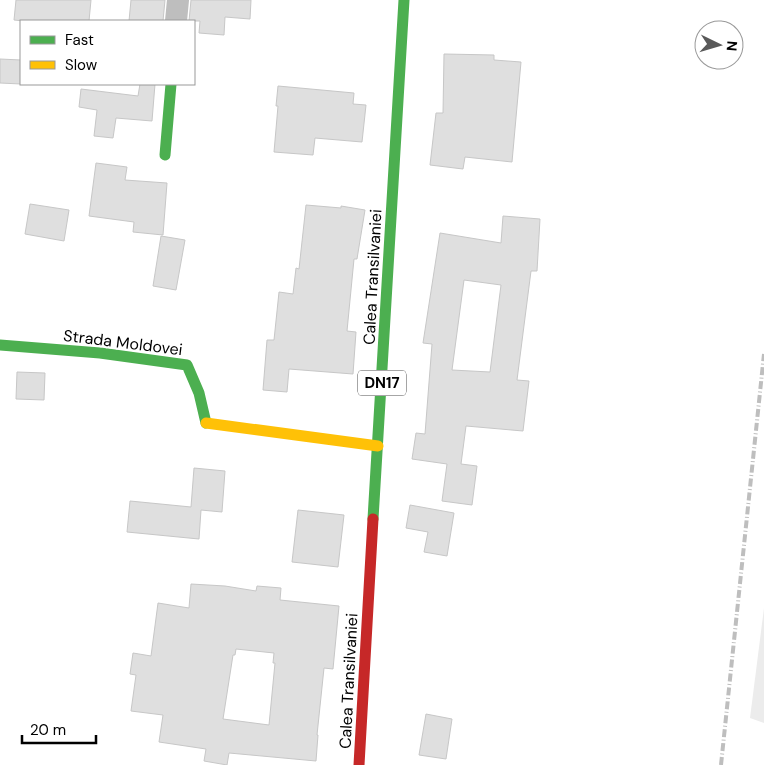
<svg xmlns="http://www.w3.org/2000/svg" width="764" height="765" font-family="'DM Sans',sans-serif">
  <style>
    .green { fill: #ececec }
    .building { fill: #dfdfdf; stroke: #c7c7c7; fill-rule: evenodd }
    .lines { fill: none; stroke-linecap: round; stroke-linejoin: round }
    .street { stroke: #bebebe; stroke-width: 22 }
    .fast { stroke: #4caf50; stroke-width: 11 }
    .slow { stroke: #ffc107; stroke-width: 11 }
    .jam { stroke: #c62828; stroke-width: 11 }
    .rail { stroke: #bebebe; stroke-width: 4; stroke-dasharray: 8 2.5 1 2.5; stroke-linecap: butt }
    .labels { text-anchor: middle; stroke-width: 4; stroke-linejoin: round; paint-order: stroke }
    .shield { fill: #fff; stroke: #4c4c4c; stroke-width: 1 }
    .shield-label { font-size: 15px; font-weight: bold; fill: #000 }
    .street-label { font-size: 16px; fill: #000; stroke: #fff }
  </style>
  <rect width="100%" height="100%" fill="#fff"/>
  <!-- green -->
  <polygon class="green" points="764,608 764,723 750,718"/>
  <!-- building -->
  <g class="building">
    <polygon points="16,0 91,0 89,21 24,21 14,20"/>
    <polygon points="131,0 165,0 163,21 129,21"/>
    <polygon points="191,0 251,0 250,19 225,17 224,35 199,33 200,21 189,21"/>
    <polygon points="444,54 494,55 494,60 521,62 512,162 465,157 463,169 430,165 436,113 443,113"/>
    <polygon points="0,59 21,60 21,84 0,83"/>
    <polygon points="140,84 155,84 152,121 116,118 113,138 94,136 97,110 79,107 81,89 138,96"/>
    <polygon points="278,86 354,93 353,104 366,105 362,142 315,138 313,155 274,152 278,106 276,106"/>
    <polygon points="96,163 127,167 125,180 167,183 163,235 133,232 134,222 89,216"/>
    <polygon points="30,204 69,210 64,241 25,234"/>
    <polygon points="306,205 341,208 341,206 365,210 357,259 354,259 347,331 356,332 353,374 289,369 287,392 263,390 267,340 274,340 279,292 293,294 296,268 299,269"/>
    <path d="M503,216L540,219L537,271H531L517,380L529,381L523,431L466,426L461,464L477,466L472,505L442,501L447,464L412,459L416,433L425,434L432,344L423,343L440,233L501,243ZM464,280L501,285L490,372L452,370Z"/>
    <polygon points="161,236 185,240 176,290 153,286"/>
    <polygon points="17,372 45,373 44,400 16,399"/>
    <polygon points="194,468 225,471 222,512 201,510 199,539 127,532 130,501 191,507"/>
    <polygon points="410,505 454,513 447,556 424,552 428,532 406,528"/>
    <polygon points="298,510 344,515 338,567 292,562"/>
    <path d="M191,584L225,586L256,591L257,586L281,588L280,600L339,606L333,669L324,668L317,735H318L316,761L229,753L227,765L204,761L206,749L159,742L163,715L131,711L136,675L130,674L133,653L151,656L158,603L189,608ZM236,649L274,653L273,663H275L269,725L223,719L233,655H235Z"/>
    <polygon points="426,714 452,719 446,759 419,755"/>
  </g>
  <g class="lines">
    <!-- street -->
    <polyline class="street" points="176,21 178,0"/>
    <!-- fast -->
    <g class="fast">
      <polyline points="165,155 171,84"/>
      <polyline points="0,345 100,353 187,365 199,393 206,423"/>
      <polyline points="373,519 404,0"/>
    </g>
    <!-- slow -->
    <polyline class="slow" points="206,423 378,446"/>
    <!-- jam -->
    <polyline class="jam" points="359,765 373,519"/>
    <!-- rail -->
    <polyline class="rail" points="721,765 764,354"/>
  </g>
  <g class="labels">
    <!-- shield labels -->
    <rect class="shield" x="358" y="370.5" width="48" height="25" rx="4"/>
    <g class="shield-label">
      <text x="382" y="388">DN17</text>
    </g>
    <!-- street labels -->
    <g class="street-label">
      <text transform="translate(372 277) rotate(-87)" y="6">Calea Transilvaniei</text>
      <text transform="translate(123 342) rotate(7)" y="6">Strada Moldovei</text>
      <text transform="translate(348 681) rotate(-87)" y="6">Calea Transilvaniei</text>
    </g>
  </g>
  <!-- legend -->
  <rect x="20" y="20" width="175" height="65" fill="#ffffff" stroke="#999999"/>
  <rect x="30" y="36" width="25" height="8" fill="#4caf50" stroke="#999999"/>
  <text x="65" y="45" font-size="15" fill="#000000">Fast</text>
  <rect x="30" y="61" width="25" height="8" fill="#ffc107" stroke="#999999"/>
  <text x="65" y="70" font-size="15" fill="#000000">Slow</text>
  <!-- north arrow -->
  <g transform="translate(719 45) rotate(95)"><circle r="24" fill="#ffffff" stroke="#999999"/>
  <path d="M0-4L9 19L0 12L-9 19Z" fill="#595959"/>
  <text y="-8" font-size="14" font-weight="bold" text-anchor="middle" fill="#000000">N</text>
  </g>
  <!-- scale -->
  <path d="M22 735v8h74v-8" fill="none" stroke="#000000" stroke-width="2.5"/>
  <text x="30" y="735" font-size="15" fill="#000000" stroke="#ffffff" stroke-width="4" paint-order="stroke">20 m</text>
</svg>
